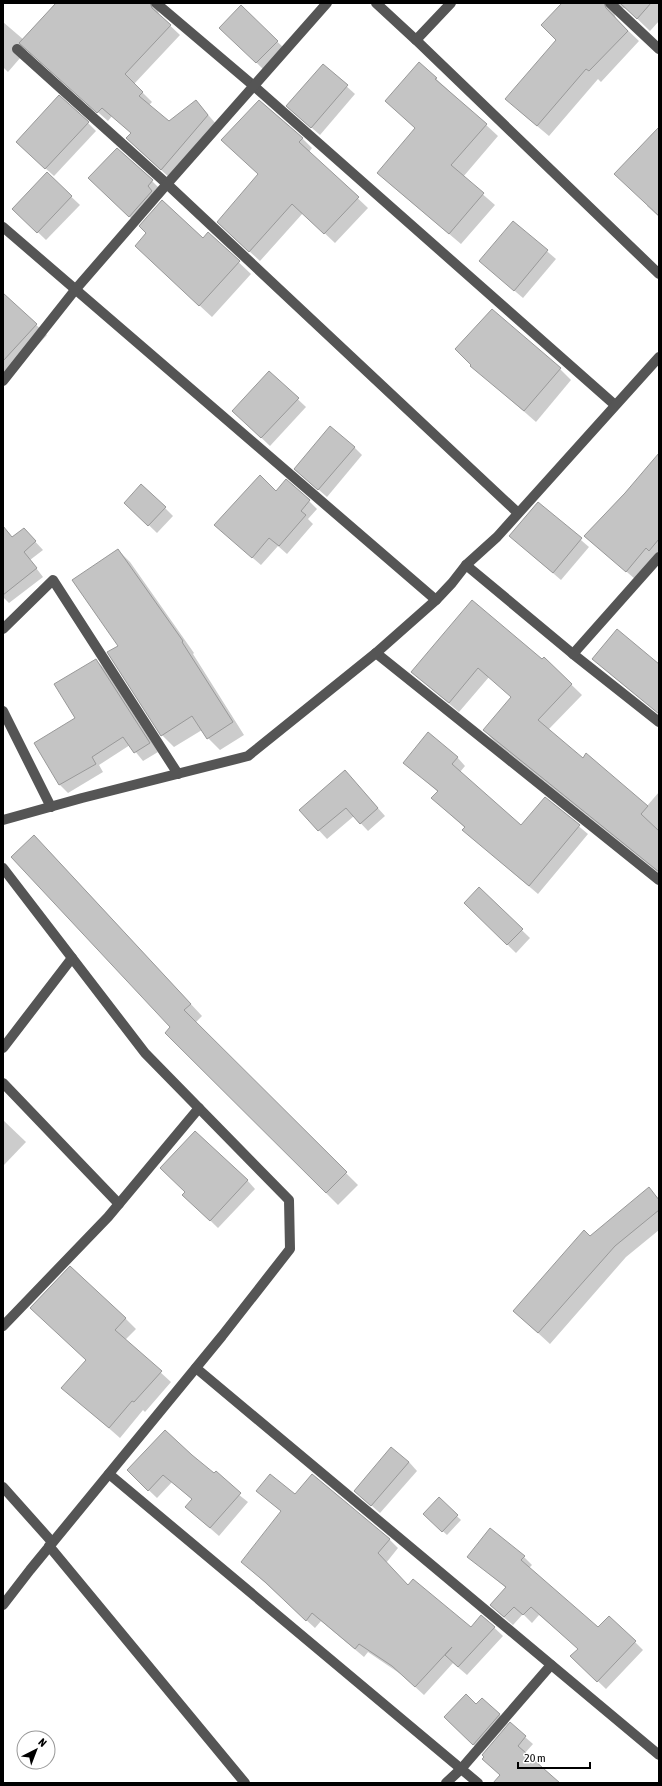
<svg xmlns="http://www.w3.org/2000/svg" width="662" height="1786" viewBox="0 0 662 1786" font-family="'Asap Condensed',sans-serif">
  <style>
    .shadow { fill: #0003 }
    .building { fill: #c4c4c4; stroke: #999 }
    .lines { fill: none; stroke-linecap: round; stroke-linejoin: round }
    .minor { stroke: #555; stroke-width: 10 }
  </style>
  <rect width="100%" height="100%" fill="#fff"/>
  <g class="shadow">
    <path d="M 57,3 L 162,3 L 157,9 L 160,16 L 180,35 L 134,84 L 152,102 L 149,105 L 169,123 L 196,101 L 217,125 L 171,179 L 137,148 L 132,133 L 112,116 L 108,121 L 27,50 L 8,72 L 3,67 L 3,22 L 24,40 Z"/>
    <path d="M 564,3 L 659,3 L 659,21 L 650,31 L 627,9 L 620,7 L 614,12 L 616,19 L 639,41 L 601,82 L 598,79 L 549,136 L 518,110 L 557,40 Z"/>
    <path d="M 241,7 L 285,49 L 265,71 L 221,28 Z"/>
    <path d="M 419,63 L 498,136 L 463,177 L 495,205 L 461,244 L 390,184 L 416,129 L 386,101 Z"/>
    <path d="M 323,65 L 355,94 L 320,135 L 296,114 Z"/>
    <path d="M 88,123 L 96,131 L 54,176 L 25,150 Z"/>
    <path d="M 302,138 L 312,148 L 309,152 L 368,208 L 335,243 L 303,213 L 260,261 L 228,232 L 259,175 Z"/>
    <path d="M 659,140 L 659,217 L 647,206 Z"/>
    <path d="M 47,174 L 80,205 L 46,240 L 22,217 Z"/>
    <path d="M 152,181 L 160,189 L 138,225 L 98,186 Z"/>
    <path d="M 513,222 L 556,259 L 523,298 L 489,269 Z"/>
    <path d="M 208,233 L 251,274 L 212,317 L 148,258 L 203,240 Z"/>
    <path d="M 3,294 L 47,335 L 3,383 Z"/>
    <path d="M 472,366 L 560,369 L 571,380 L 536,422 Z"/>
    <path d="M 269,372 L 306,407 L 270,446 L 233,411 Z"/>
    <path d="M 354,447 L 362,455 L 327,497 L 304,477 Z"/>
    <path d="M 659,456 L 659,557 L 635,579 L 585,536 Z"/>
    <path d="M 276,492 L 309,501 L 317,509 L 308,519 L 313,524 L 287,554 L 278,546 L 261,565 L 215,525 Z"/>
    <path d="M 538,503 L 589,547 L 561,580 L 519,544 Z"/>
    <path d="M 165,508 L 173,516 L 157,533 L 134,511 Z"/>
    <path d="M 31,537 L 43,550 L 30,560 L 43,577 L 9,603 L 3,597 L 3,545 Z"/>
    <path d="M 118,550 L 130,562 L 194,653 L 193,654 L 244,735 L 220,750 L 208,738 L 202,730 L 174,747 L 162,735 L 109,652 L 119,646 Z"/>
    <path d="M 544,658 L 582,695 L 548,730 L 583,759 L 647,806 L 659,792 L 659,873 L 494,741 L 484,730 L 512,697 L 489,677 L 459,712 L 412,672 L 542,660 Z"/>
    <path d="M 96,660 L 104,668 L 158,752 L 143,761 L 130,745 L 99,765 L 103,772 L 68,793 L 60,785 L 35,743 L 76,719 Z"/>
    <path d="M 457,757 L 465,766 L 460,772 L 521,827 L 545,798 L 588,834 L 538,894 L 472,838 L 464,830 L 465,828 L 441,806 L 438,792 L 405,763 Z"/>
    <path d="M 345,771 L 385,816 L 368,831 L 354,816 L 327,839 L 300,810 Z"/>
    <path d="M 46,848 L 202,1016 L 195,1023 L 358,1185 L 338,1205 L 166,1033 L 171,1027 Z"/>
    <path d="M 479,889 L 530,938 L 516,953 L 465,903 Z"/>
    <path d="M 3,1120 L 26,1142 L 3,1166 Z"/>
    <path d="M 247,1180 L 255,1189 L 218,1228 L 192,1203 Z"/>
    <path d="M 649,1189 L 659,1199 L 659,1230 L 626,1257 L 550,1344 L 514,1311 L 590,1237 Z"/>
    <path d="M 125,1318 L 136,1329 L 125,1340 L 171,1382 L 145,1412 L 143,1410 L 120,1438 L 63,1388 Z"/>
    <path d="M 165,1431 L 214,1475 L 248,1502 L 219,1536 L 195,1515 L 193,1500 L 172,1482 L 157,1498 L 136,1478 Z"/>
    <path d="M 409,1462 L 417,1471 L 380,1513 L 355,1491 Z"/>
    <path d="M 258,1491 L 295,1495 L 389,1539 L 398,1548 L 386,1563 L 408,1586 L 471,1628 L 482,1616 L 503,1636 L 467,1675 L 453,1663 L 424,1695 L 402,1675 L 368,1652 L 364,1657 L 321,1621 L 315,1628 L 242,1562 L 282,1512 Z"/>
    <path d="M 439,1499 L 461,1520 L 447,1535 L 424,1514 Z"/>
    <path d="M 469,1557 L 524,1557 L 532,1565 L 529,1568 L 598,1628 L 635,1642 L 643,1650 L 606,1689 L 580,1664 L 579,1649 L 539,1615 L 532,1623 L 523,1614 L 513,1625 L 500,1614 L 492,1605 L 506,1588 Z"/>
    <path d="M 476,1706 L 500,1715 L 508,1723 L 482,1753 L 445,1717 Z"/>
    <path d="M 510,1724 L 533,1744 L 525,1753 L 559,1783 L 501,1783 Z"/>
  </g>
  <g class="building">
    <path d="M 56,3 L 150,3 L 152,8 L 171,25 L 125,74 L 143,92 L 139,96 L 169,121 L 196,100 L 208,115 L 161,170 L 126,138 L 131,133 L 102,108 L 97,113 L 19,43 Z"/>
    <path d="M 562,3 L 604,3 L 606,8 L 628,31 L 589,71 L 586,69 L 537,126 L 505,99 L 556,40 L 541,25 Z"/>
    <path d="M 620,3 L 651,3 L 637,19 Z"/>
    <path d="M 241,5 L 278,41 L 256,63 L 219,28 Z"/>
    <path d="M 419,62 L 437,78 L 435,79 L 487,124 L 451,165 L 484,193 L 449,234 L 377,173 L 415,128 L 385,101 Z"/>
    <path d="M 323,64 L 348,85 L 311,128 L 286,106 Z"/>
    <path d="M 59,95 L 89,122 L 45,169 L 16,142 Z"/>
    <path d="M 259,100 L 303,138 L 299,142 L 359,197 L 324,234 L 292,204 L 249,252 L 217,222 L 258,174 L 221,140 Z"/>
    <path d="M 659,127 L 659,216 L 614,174 Z"/>
    <path d="M 117,148 L 153,180 L 148,186 L 152,191 L 129,217 L 88,178 Z"/>
    <path d="M 47,172 L 72,196 L 37,233 L 12,209 Z"/>
    <path d="M 162,200 L 203,238 L 208,232 L 240,261 L 199,306 L 135,246 L 146,233 L 139,226 Z"/>
    <path d="M 513,221 L 548,250 L 514,291 L 479,261 Z"/>
    <path d="M 3,293 L 37,324 L 3,361 Z"/>
    <path d="M 492,309 L 561,368 L 524,411 L 470,366 L 471,365 L 455,349 Z"/>
    <path d="M 269,371 L 299,398 L 261,438 L 232,411 Z"/>
    <path d="M 330,426 L 355,447 L 318,490 L 294,469 Z"/>
    <path d="M 659,453 L 659,539 L 649,551 L 646,548 L 626,572 L 584,536 L 625,493 Z"/>
    <path d="M 260,475 L 276,491 L 286,479 L 310,500 L 301,511 L 306,515 L 279,546 L 269,538 L 252,558 L 214,525 Z"/>
    <path d="M 141,484 L 166,507 L 148,526 L 124,503 Z"/>
    <path d="M 538,502 L 582,538 L 553,573 L 509,536 Z"/>
    <path d="M 3,526 L 12,537 L 24,528 L 36,541 L 24,552 L 37,568 L 3,595 Z"/>
    <path d="M 118,549 L 183,641 L 182,642 L 233,722 L 207,739 L 192,716 L 161,736 L 107,652 L 118,646 L 72,580 Z"/>
    <path d="M 472,600 L 542,659 L 544,657 L 572,684 L 538,720 L 583,758 L 586,753 L 648,806 L 641,814 L 659,831 L 659,872 L 483,730 L 511,697 L 478,668 L 449,703 L 411,672 Z"/>
    <path d="M 617,629 L 659,664 L 659,714 L 592,659 Z"/>
    <path d="M 96,659 L 150,743 L 134,753 L 123,737 L 92,757 L 96,764 L 59,785 L 34,743 L 75,718 L 54,684 Z"/>
    <path d="M 428,732 L 458,757 L 452,764 L 521,825 L 545,797 L 580,825 L 529,886 L 462,830 L 465,827 L 431,798 L 438,791 L 403,763 Z"/>
    <path d="M 345,770 L 378,808 L 360,824 L 346,808 L 318,831 L 299,810 Z"/>
    <path d="M 34,835 L 191,1004 L 184,1010 L 347,1172 L 326,1193 L 165,1033 L 170,1027 L 11,857 Z"/>
    <path d="M 479,887 L 523,929 L 507,945 L 464,903 Z"/>
    <path d="M 195,1131 L 248,1180 L 210,1221 L 182,1195 L 185,1192 L 160,1168 Z"/>
    <path d="M 649,1187 L 659,1200 L 659,1210 L 615,1246 L 538,1333 L 513,1311 L 584,1230 L 590,1236 Z"/>
    <path d="M 70,1266 L 126,1318 L 115,1330 L 162,1371 L 134,1402 L 132,1401 L 109,1428 L 61,1388 L 86,1360 L 30,1308 Z"/>
    <path d="M 165,1430 L 192,1455 L 214,1473 L 216,1471 L 241,1493 L 210,1528 L 185,1507 L 192,1499 L 163,1475 L 148,1491 L 127,1470 Z"/>
    <path d="M 391,1447 L 409,1462 L 371,1506 L 354,1491 Z"/>
    <path d="M 270,1474 L 295,1494 L 312,1474 L 390,1539 L 378,1553 L 408,1585 L 413,1579 L 471,1627 L 481,1615 L 495,1627 L 458,1667 L 445,1655 L 452,1647 L 415,1687 L 392,1666 L 359,1644 L 355,1649 L 312,1613 L 306,1621 L 265,1582 L 241,1562 L 281,1511 L 256,1491 Z"/>
    <path d="M 439,1497 L 458,1515 L 442,1532 L 423,1514 Z"/>
    <path d="M 490,1528 L 525,1556 L 521,1560 L 598,1627 L 609,1616 L 636,1641 L 597,1682 L 570,1656 L 578,1649 L 531,1607 L 523,1615 L 514,1607 L 504,1617 L 490,1605 L 506,1587 L 467,1557 Z"/>
    <path d="M 466,1694 L 476,1704 L 482,1698 L 500,1714 L 473,1745 L 444,1717 Z"/>
    <path d="M 510,1722 L 526,1736 L 518,1746 L 560,1783 L 493,1783 L 500,1775 L 482,1759 L 484,1757 L 482,1755 Z"/>
  </g>
  <g class="lines">
    <g class="minor">
      <path d="M 156,3 L 255,87 L 615,405"/>
      <path d="M 376,3 L 416,40"/>
      <path d="M 451,3 L 416,40 L 659,274"/>
      <path d="M 610,3 L 659,49"/>
      <path d="M 17,49 L 167,184 L 327,3"/>
      <path d="M 3,227 L 436,600"/>
      <path d="M 3,381 L 75,290 L 167,184 L 518,513"/>
      <path d="M 466,565 L 573,654 L 659,722"/>
      <path d="M 3,629 L 53,580 L 178,774"/>
      <path d="M 376,653 L 659,880"/>
      <path d="M 573,654 L 659,557"/>
      <path d="M 3,711 L 51,807"/>
      <path d="M 3,820 L 82,798 L 248,756 L 376,653 L 436,600 L 452,583 L 466,565 L 497,537 L 659,357"/>
      <path d="M 3,868 L 145,1053 L 289,1200 L 290,1249 L 222,1336 L 30,1570 L 3,1605"/>
      <path d="M 3,1048 L 72,958"/>
      <path d="M 3,1083 L 119,1204"/>
      <path d="M 3,1326 L 108,1217 L 199,1108"/>
      <path d="M 196,1368 L 659,1755"/>
      <path d="M 109,1474 L 478,1783"/>
      <path d="M 3,1487 L 52,1542"/>
      <path d="M 49,1546 L 245,1783"/>
      <path d="M 446,1783 L 461,1769 L 551,1665"/>
    </g>
  </g>
  <rect width="662" height="1786" fill="none" stroke="#000000" stroke-width="8"/>
  <g transform="translate(36 1750) rotate(42)"><circle r="19" fill="#ffffff" stroke="#999999"/>
  <path d="M0-3L7 15L0 10L-7 15Z" fill="#000000"/>
  <text y="-6" font-size="11" font-weight="bold" text-anchor="middle" fill="#000000">N</text>
  </g>
  <path d="M518 1762v6h72v-6" fill="none" stroke="#000000" stroke-width="2"/>
  <text x="524" y="1762" font-size="12" fill="#000000" stroke="#ffffff" stroke-width="3" paint-order="stroke">20 m</text>
</svg>
